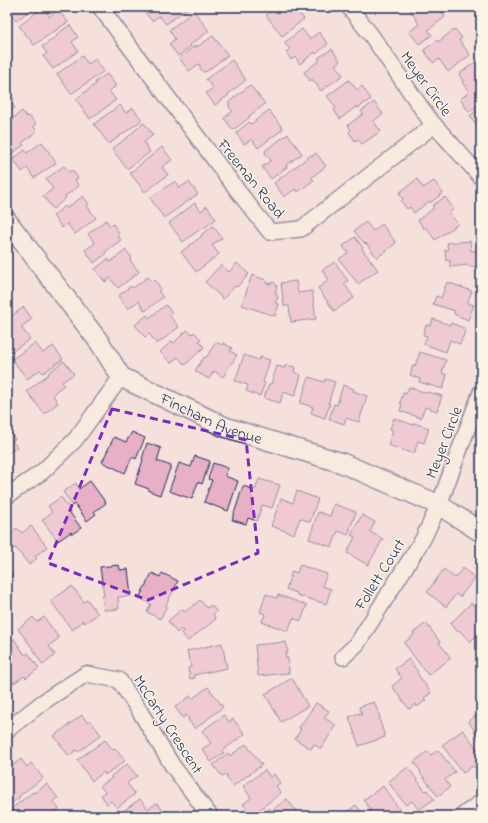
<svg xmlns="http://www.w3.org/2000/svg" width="488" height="823" viewBox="0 0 488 823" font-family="'Indie Flower',sans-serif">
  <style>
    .building { fill: #e8b0c6; stroke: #1b2f5e }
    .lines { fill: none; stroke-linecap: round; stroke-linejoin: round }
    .minor-casing { stroke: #1b2f5e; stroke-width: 18 }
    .tertiary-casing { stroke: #1b2f5e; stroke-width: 22 }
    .minor { stroke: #fcf5e5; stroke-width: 15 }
    .tertiary { stroke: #fcf5e5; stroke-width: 19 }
    .marked { fill: none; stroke: #7b2cbf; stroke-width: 3; stroke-dasharray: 8 5; stroke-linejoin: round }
    .labels { text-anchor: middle; stroke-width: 3; stroke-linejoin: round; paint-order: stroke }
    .street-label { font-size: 16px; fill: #1b2f5e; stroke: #fcf5e5 }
  </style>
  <rect width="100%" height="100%" fill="#f6e0dc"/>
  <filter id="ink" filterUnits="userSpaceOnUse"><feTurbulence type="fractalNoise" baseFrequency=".025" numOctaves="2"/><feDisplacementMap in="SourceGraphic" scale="8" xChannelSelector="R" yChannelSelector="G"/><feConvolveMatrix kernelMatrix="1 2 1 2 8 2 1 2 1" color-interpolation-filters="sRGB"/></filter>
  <g filter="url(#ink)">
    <g class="building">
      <path d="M 7,7 L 34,7 L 16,21 L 7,9 Z"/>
      <path d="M 146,7 L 189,7 L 166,24 L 159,16 L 152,21 L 143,10 Z"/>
      <path d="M 277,7 L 298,7 L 296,9 L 304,19 L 282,36 L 266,15 Z"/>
      <path d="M 415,7 L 439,7 L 445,17 L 428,30 L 432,35 L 419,44 L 409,32 L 419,24 L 410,10 Z"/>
      <path d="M 41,9 L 46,10 L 49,17 L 58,10 L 68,22 L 34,45 L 19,26 Z"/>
      <path d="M 194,11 L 209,31 L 190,45 L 191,46 L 178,56 L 169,44 L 175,39 L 169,30 Z"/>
      <path d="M 70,25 L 78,37 L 72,42 L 78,51 L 53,69 L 43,56 L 47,53 L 42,47 L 57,36 L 56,35 Z"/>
      <path d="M 302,29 L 310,39 L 319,32 L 328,44 L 316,54 L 315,52 L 300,64 L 295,57 L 291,60 L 286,52 L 290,49 L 284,43 Z"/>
      <path d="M 455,29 L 462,38 L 459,40 L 470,55 L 448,72 L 439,59 L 433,63 L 424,50 L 437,40 L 438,42 Z"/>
      <path d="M 213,36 L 228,55 L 207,71 L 203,72 L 200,68 L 200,65 L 199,64 L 189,71 L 179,58 L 196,45 L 197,47 Z"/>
      <path d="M 332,49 L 340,61 L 335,65 L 343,75 L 321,91 L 312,79 L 310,81 L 304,72 L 320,60 L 318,58 Z"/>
      <path d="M 82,56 L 88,64 L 95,59 L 104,71 L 71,94 L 57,74 Z"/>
      <path d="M 232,60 L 246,80 L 228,94 L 229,95 L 215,105 L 206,93 L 213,88 L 206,79 Z"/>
      <path d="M 478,60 L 481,65 L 481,92 L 478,95 L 481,99 L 481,103 L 469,112 L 460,99 L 469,92 L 462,82 L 463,81 L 459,74 Z"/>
      <path d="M 107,74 L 116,86 L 109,91 L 116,100 L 90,119 L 76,99 L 96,84 L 95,82 Z"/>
      <path d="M 349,80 L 357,90 L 362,86 L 371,99 L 358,108 L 357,106 L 340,119 L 334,110 L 336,108 L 327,96 Z"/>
      <path d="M 250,85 L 265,104 L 249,116 L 250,117 L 233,130 L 224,118 L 233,111 L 229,107 L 229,102 Z"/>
      <path d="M 7,91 L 8,91 L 14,99 L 10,102 L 15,108 L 7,114 Z"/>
      <path d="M 374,102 L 383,114 L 373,121 L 381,131 L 362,144 L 358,139 L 355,141 L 349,132 L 351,130 L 348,125 L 363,114 L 361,111 Z"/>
      <path d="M 120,105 L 126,113 L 133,108 L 142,120 L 109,144 L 94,124 Z"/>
      <path d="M 481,107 L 481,127 L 479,128 L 470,116 Z"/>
      <path d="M 269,110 L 283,129 L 258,148 L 252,139 L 244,144 L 236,133 L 249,122 L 251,124 Z"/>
      <path d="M 22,111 L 27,117 L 29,116 L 36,124 L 33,126 L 37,131 L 22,143 L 24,145 L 11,154 L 7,149 L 7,138 L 11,134 L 7,128 L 7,123 Z"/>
      <path d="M 144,123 L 153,135 L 144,142 L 150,152 L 127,169 L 112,149 L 133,133 L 133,132 Z"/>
      <path d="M 288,134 L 302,154 L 286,165 L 287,167 L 271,179 L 262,167 L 271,160 L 266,155 L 265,152 L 267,149 Z"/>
      <path d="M 42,142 L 56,163 L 34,178 L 27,168 L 22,172 L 13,159 L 25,150 L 27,153 Z"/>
      <path d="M 162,147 L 172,160 L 162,167 L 168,175 L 145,192 L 130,173 Z"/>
      <path d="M 316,153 L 326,166 L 311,178 L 314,180 L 298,192 L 295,189 L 284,197 L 274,183 L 311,155 L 312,156 Z"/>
      <path d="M 64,166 L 69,172 L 72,170 L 78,178 L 75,180 L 79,186 L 65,196 L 66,198 L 53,209 L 43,196 L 53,189 L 46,179 Z"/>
      <path d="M 417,179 L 423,188 L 434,181 L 443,193 L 430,203 L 429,201 L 414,213 L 410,207 L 407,209 L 401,201 L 403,199 L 399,193 Z"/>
      <path d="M 174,182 L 176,182 L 178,184 L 178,188 L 179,188 L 189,182 L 198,194 L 164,218 L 150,198 Z"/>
      <path d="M 83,196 L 89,204 L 87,206 L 96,218 L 75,234 L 67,224 L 62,228 L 53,216 L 65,206 L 67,208 Z"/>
      <path d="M 445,197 L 454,209 L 449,213 L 458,224 L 435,240 L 426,227 L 424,229 L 418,220 L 434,208 L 432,206 Z"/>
      <path d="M 195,203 L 201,211 L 207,206 L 216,219 L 203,229 L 202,228 L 183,242 L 169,223 Z"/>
      <path d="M 106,220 L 110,226 L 113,224 L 119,233 L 117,235 L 121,240 L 105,252 L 106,254 L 94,263 L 85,250 L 95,243 L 88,234 Z"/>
      <path d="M 366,222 L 373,231 L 382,224 L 396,243 L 377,258 L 366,243 L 365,244 L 354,231 Z"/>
      <path d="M 213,226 L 222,238 L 212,245 L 219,254 L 196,272 L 181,252 L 202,236 L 201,235 Z"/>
      <path d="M 355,237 L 363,248 L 362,249 L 378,270 L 358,284 L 339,259 L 348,253 L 343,246 Z"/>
      <path d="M 470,241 L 471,251 L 481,250 L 481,266 L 470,267 L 469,265 L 450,267 L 450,260 L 446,261 L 445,250 L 448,250 L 447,243 Z"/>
      <path d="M 126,250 L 132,258 L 130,260 L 139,272 L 118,288 L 110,278 L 105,282 L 95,269 L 108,259 L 110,262 Z"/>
      <path d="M 335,262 L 348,281 L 344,283 L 354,298 L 334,311 L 318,288 L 329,280 L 322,270 Z"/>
      <path d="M 237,263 L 249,274 L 237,287 L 235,286 L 223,299 L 205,282 L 221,265 L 229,272 Z"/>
      <path d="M 252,275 L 266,280 L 266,283 L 270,284 L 273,282 L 275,283 L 277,287 L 275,292 L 278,297 L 275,303 L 279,304 L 275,316 L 242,305 Z"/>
      <path d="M 148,277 L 152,282 L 155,280 L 161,289 L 158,291 L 163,297 L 145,311 L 138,301 L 128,309 L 118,296 L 131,286 L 133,288 Z"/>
      <path d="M 296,281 L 298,293 L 312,291 L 316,319 L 291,322 L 289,306 L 284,306 L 281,283 Z"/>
      <path d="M 447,282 L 472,291 L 467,303 L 474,305 L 468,320 L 454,314 L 455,311 L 433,304 L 436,296 L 441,298 Z"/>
      <path d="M 166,305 L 172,313 L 169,315 L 179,327 L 157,344 L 149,334 L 145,337 L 135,325 L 147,315 L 149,318 Z"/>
      <path d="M 24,307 L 32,319 L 21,327 L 30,339 L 7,355 L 7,322 L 11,319 L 10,317 Z"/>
      <path d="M 433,319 L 450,325 L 451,323 L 466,329 L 460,344 L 450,340 L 446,352 L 424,344 L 427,336 L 423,335 L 426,325 L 430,326 Z"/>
      <path d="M 187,330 L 192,334 L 194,332 L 201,339 L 199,341 L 204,347 L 185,365 L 178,357 L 171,363 L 160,352 L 172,341 L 174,343 Z"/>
      <path d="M 216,342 L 222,345 L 223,343 L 232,348 L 230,351 L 237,355 L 223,377 L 214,371 L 209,379 L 195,371 L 204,357 L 206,358 Z"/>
      <path d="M 35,343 L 43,353 L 53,346 L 63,359 L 43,373 L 40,370 L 27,379 L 12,359 Z"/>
      <path d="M 420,352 L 446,360 L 442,373 L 447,375 L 443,389 L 419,382 L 420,379 L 410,375 L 413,365 L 415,366 Z"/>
      <path d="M 244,355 L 259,360 L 260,357 L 270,360 L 263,382 L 265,383 L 260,396 L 246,391 L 248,385 L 235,381 Z"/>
      <path d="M 64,361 L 74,374 L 62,382 L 64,385 L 55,392 L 53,395 L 58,403 L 44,414 L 27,391 L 49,374 L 48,373 Z"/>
      <path d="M 286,365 L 295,367 L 294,372 L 301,375 L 295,396 L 283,392 L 280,403 L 264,398 L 269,384 L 271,384 L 277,366 L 285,368 Z"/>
      <path d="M 309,377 L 324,382 L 325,379 L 335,382 L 328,404 L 330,404 L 325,418 L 311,413 L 313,407 L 300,403 Z"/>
      <path d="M 343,385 L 354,389 L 353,391 L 367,396 L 359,422 L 346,418 L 344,424 L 329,419 L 334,404 L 337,405 Z"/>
      <path d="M 409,387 L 427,393 L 428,392 L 442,396 L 437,411 L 425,407 L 421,418 L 400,411 L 402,404 L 400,403 L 403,393 L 406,394 Z"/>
      <path d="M 394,418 L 413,425 L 414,423 L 429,428 L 424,443 L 418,441 L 414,454 L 388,445 L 393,430 L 390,429 Z"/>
      <path d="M 9,431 L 15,439 L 12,441 L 17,447 L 7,454 L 7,432 Z"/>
      <path d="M 132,432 L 145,438 L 136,459 L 132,457 L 125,473 L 102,462 L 114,437 L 126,442 Z"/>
      <path d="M 147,443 L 161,448 L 157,461 L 171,466 L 160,495 L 149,491 L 149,489 L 135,484 L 143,460 L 142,459 Z"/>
      <path d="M 195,456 L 210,461 L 202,484 L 198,482 L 192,499 L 169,491 L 179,463 L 191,467 Z"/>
      <path d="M 213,463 L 228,468 L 225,476 L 238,481 L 228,511 L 204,502 L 212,480 L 208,479 Z"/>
      <path d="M 259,479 L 280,485 L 272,508 L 262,505 L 257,521 L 248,518 L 246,524 L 232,520 L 243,486 L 255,490 Z"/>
      <path d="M 90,481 L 106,503 L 94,512 L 96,514 L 87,521 L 75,504 L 73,506 L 63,492 L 76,483 L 79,489 Z"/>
      <path d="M 297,491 L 318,499 L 310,522 L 300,518 L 294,534 L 271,526 L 281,498 L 293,503 Z"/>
      <path d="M 61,497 L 69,508 L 68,510 L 81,528 L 72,534 L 71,532 L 58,541 L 42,520 L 52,512 L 48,506 Z"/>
      <path d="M 334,504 L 356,512 L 348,535 L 338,531 L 332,547 L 309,539 L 318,512 L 330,516 Z"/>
      <path d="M 362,515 L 375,522 L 370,532 L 383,539 L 368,565 L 347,553 L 355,537 L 351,535 Z"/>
      <path d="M 31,526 L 47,547 L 35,556 L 37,558 L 29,565 L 16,548 L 14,549 L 7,540 L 7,535 L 17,528 L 22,533 Z"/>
      <path d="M 119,565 L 120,570 L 128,569 L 131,596 L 118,597 L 119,609 L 104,610 L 102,596 L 104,596 L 100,567 Z"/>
      <path d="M 300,565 L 327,574 L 322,586 L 331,589 L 326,604 L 297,595 L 297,593 L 286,589 L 292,571 L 297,573 Z"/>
      <path d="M 7,568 L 13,576 L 7,581 L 10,583 L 7,585 Z"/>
      <path d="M 463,568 L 475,578 L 460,597 L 456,594 L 446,607 L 427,592 L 444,569 L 455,578 Z"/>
      <path d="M 152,573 L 160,577 L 162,573 L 178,581 L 166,605 L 167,606 L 160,619 L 147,612 L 151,604 L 139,598 Z"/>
      <path d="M 72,586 L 84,602 L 87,599 L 98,614 L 85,623 L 82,620 L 81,621 L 82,622 L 72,630 L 51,601 Z"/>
      <path d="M 266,594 L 277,598 L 278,595 L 307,605 L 301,621 L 293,618 L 288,631 L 262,622 L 265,614 L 260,612 Z"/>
      <path d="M 200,600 L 207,608 L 211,605 L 217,612 L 213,615 L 216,619 L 188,641 L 181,633 L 183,631 L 181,629 L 177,633 L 168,621 L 182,609 L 185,612 Z"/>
      <path d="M 471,603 L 481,612 L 481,631 L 470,642 L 459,630 L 458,632 L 450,624 Z"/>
      <path d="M 33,617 L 37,622 L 44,617 L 59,638 L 49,646 L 55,655 L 43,665 L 35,653 L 36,653 L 18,629 Z"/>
      <path d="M 426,623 L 440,642 L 439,643 L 451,658 L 428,675 L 404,643 L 414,635 L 413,633 Z"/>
      <path d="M 14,639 L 25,655 L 28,653 L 39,668 L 26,678 L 24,676 L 14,683 L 7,674 L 7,644 Z"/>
      <path d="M 286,642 L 288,653 L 285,653 L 286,658 L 288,658 L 289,673 L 258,676 L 255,645 Z"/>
      <path d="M 222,643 L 227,668 L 194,675 L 195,678 L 190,679 L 188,668 L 191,667 L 187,651 Z"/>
      <path d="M 409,659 L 418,672 L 417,673 L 431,693 L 424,698 L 426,700 L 417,707 L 416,704 L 409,709 L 392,686 L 402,678 L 395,669 Z"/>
      <path d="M 292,678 L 308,706 L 281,722 L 265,694 Z"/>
      <path d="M 208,687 L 223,707 L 195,729 L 188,720 L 189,719 L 186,715 L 183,718 L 175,707 L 190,696 L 192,699 Z"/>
      <path d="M 374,702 L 380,717 L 379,718 L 385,737 L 359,746 L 349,717 L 359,713 L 360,715 L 362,714 L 359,707 Z"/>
      <path d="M 316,703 L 329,711 L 324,718 L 336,725 L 321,749 L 314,744 L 311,749 L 295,739 L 301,729 L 299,728 Z"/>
      <path d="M 481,712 L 481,742 L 474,732 L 475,731 L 468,721 Z"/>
      <path d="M 82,715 L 87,722 L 90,720 L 101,735 L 78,752 L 76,750 L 69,756 L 54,736 Z"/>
      <path d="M 224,715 L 229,722 L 233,719 L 245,734 L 222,751 L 224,753 L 211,762 L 202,749 L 211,743 L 202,731 Z"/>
      <path d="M 463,730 L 481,754 L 481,764 L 475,768 L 473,766 L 463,773 L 442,745 Z"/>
      <path d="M 105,740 L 113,750 L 115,748 L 125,761 L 105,775 L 104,772 L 92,781 L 77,760 Z"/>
      <path d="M 246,744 L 262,765 L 233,786 L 226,777 L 228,776 L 226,774 L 222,776 L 213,765 L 228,753 L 230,756 Z"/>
      <path d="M 438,750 L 455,772 L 445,780 L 450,787 L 438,796 L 420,773 L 421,772 L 414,762 L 428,751 L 431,755 Z"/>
      <path d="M 21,759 L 27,767 L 31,763 L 43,778 L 19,796 L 20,797 L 9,805 L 7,803 L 7,788 L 9,786 L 7,783 L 7,770 Z"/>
      <path d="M 127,764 L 137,776 L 127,783 L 135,794 L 117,808 L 111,801 L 107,804 L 101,795 L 105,792 L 100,786 L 112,778 L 111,776 Z"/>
      <path d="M 408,767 L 425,791 L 427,790 L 434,799 L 419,810 L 412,801 L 406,805 L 388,782 Z"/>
      <path d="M 265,770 L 270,777 L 274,774 L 280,783 L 276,786 L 281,793 L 251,816 L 243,804 L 251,798 L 243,786 Z"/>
      <path d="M 47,784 L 58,798 L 53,801 L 59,809 L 49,816 L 32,816 L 31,815 L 33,814 L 31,812 L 27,816 L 17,816 L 11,809 L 33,792 L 34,793 Z"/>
      <path d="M 383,786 L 400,810 L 394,814 L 395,816 L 373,816 L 369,811 L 371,810 L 363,800 Z"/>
      <path d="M 140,799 L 148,809 L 157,803 L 166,815 L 165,816 L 120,816 L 119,814 Z"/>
      <path d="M 287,799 L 300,816 L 259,816 L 269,808 L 271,811 Z"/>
      <path d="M 356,805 L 364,816 L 342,816 Z"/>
    </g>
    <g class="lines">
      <g class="minor-casing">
        <g id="minor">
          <path d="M 100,7 L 244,199 L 270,232 L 301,229 L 434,125"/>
          <path d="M 349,7 L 371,35 L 429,119 L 481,177"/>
          <path d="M 7,496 L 42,472 L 75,440 L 121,377"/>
          <path d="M 343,657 L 357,644 L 423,539 L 439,505 L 481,392"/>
          <path d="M 7,730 L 43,702 L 86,674 L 119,680 L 139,710 L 172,765 L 210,816"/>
          <path d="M 462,816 L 481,802"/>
        </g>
      </g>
      <g class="tertiary-casing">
        <g id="tertiary">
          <path id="s1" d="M 7,221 L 100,343 L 121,377 L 225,427 L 342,463 L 439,505 L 481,532"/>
        </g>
      </g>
      <use href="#minor" class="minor"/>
      <use href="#tertiary" class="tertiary"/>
    </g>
  </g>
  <path d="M0 0H488V823H0ZM 112,409 L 246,440 L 258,553 L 148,600 L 48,563 Z" fill="#f6e0dc" fill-opacity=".55" fill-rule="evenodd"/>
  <path class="marked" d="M 112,409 L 246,440 L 258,553 L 148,600 L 48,563 Z"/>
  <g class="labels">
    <g class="street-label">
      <text transform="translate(427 83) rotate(54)" y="6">Meyer Circle</text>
      <text transform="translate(252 178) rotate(51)" y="6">Freeman Road</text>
      <text dy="6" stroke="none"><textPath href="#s1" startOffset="293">Fincham Avenue</textPath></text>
      <text transform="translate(443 442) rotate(-69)" y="6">Meyer Circle</text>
      <text transform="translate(379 574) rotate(-58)" y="6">Follett Court</text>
      <text transform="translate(169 724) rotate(57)" y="6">McCarty Crescent</text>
    </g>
  </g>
  <rect width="488" height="823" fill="none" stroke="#fcf5e5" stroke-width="24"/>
  <rect x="12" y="12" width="464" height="799" fill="none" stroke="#1b2f5e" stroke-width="1.5" filter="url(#ink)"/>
</svg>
